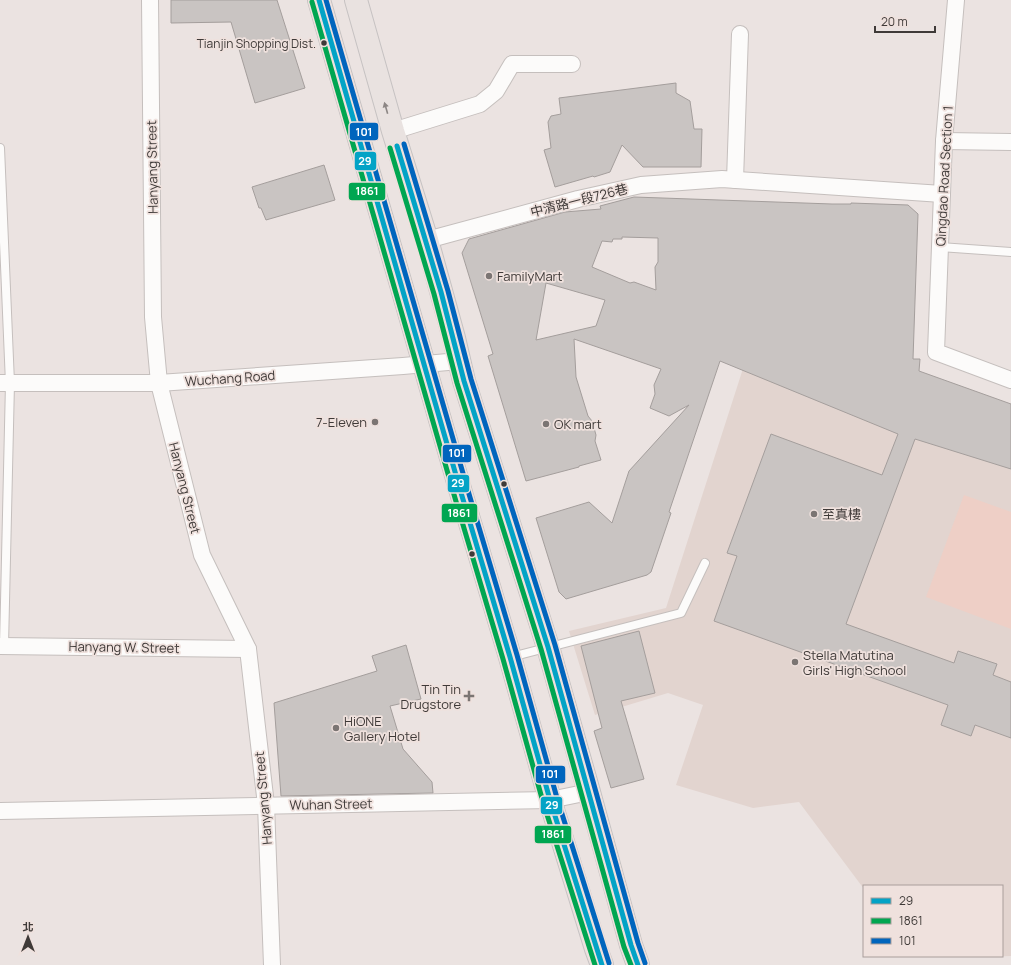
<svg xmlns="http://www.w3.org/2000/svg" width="1011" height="965" viewBox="0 0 1011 965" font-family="Manrope,'Noto Sans TC',sans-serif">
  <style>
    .built { fill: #e2d4cf }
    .green { fill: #eecfc6 }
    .building { fill: #c9c4c2; stroke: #a49e9c; fill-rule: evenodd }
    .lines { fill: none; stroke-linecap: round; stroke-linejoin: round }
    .lane-casing { stroke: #c5bfbd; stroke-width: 10 }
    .street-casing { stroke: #c5bfbd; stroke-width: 18 }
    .primary-casing { stroke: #c6c2c2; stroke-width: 24 }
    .lane { stroke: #fcfbfa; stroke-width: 8 }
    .street { stroke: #fcfbfa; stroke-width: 16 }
    .primary { stroke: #e9e2e0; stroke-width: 22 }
    .bus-1-casing { stroke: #efe1dd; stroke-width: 8 }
    .bus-2-casing { stroke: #efe1dd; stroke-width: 8 }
    .bus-3-casing { stroke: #efe1dd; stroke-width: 8 }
    .bus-1 { stroke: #03a3c6; stroke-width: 5 }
    .bus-2 { stroke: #00a651; stroke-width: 5 }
    .bus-3 { stroke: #0065bd; stroke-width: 5 }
    .oneway { fill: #8c8684 }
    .bus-dot { fill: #3f3a38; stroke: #efe1dd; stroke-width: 1.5 }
    .poi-dot { fill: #7b7573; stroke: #efe1dd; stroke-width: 1.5 }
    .labels { text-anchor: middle; stroke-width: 3.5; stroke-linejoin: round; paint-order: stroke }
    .bus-label { font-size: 12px; fill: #3f3a38; stroke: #efe1dd; text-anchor: end }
    .street-label { font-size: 13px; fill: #3f3a38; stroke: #efe1dd }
    .poi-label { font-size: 13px; fill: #3f3a38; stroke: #efe1dd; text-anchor: start }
    .line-badge { stroke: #efe1dd; stroke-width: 1.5 }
    .badge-label { font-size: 11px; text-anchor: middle; font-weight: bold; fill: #fff }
  </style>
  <rect width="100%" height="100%" fill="#ebe3e1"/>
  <path class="built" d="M 757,325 L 1011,416 L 1011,956 L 982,957 L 1002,956 L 1002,886 L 864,886 L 864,889 L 799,802 L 753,808 L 676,785 L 703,705 L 668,693 L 595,715 L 569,631 L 666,608 Z"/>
  <path class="green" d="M 964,495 L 1011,512 L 1011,629 L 926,597 Z"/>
  <g class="building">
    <path d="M 171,0 L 277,0 L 305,88 L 255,103 L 231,22 L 171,23 Z"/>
    <path d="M 676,83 L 676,93 L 690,101 L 694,129 L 702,129 L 701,167 L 643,167 L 622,145 L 610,172 L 594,177 L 593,176 L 555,187 L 544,150 L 551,148 L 548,122 L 551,116 L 561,114 L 559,98 Z"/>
    <path d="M 324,165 L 335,200 L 266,220 L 261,208 L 259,208 L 252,187 Z"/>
    <path d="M 634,197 L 832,204 L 851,204 L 851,203 L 908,205 L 918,214 L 913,359 L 920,359 L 919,371 L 1011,404 L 1011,469 L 915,439 L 846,624 L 954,663 L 958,651 L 997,664 L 993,675 L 1011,682 L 1011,738 L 975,725 L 971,736 L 941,725 L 948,705 L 714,621 L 737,556 L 727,553 L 771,434 L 882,475 L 898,434 L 720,361 L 669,512 L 671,513 L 651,572 L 647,575 L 566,599 L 559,592 L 536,518 L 589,502 L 612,523 L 629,471 L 689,405 L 669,416 L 650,408 L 655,394 L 654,385 L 661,369 L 574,339 L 576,377 L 588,416 L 592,421 L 596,435 L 595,441 L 601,460 L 579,466 L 579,467 L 526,481 L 488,356 L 493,354 L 462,253 L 469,239 L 565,212 L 601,209 L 600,206 ZM 622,237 L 658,238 L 658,262 L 655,267 L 656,290 L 634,282 L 630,283 L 592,267 L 602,241 L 612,242 L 613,239 L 622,239 ZM 546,283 L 605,300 L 596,326 L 536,340 Z"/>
    <path d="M 639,631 L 655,693 L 621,701 L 644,779 L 611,788 L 594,731 L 602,728 L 581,646 Z"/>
    <path d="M 406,645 L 421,699 L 390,706 L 403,749 L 432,782 L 433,793 L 281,796 L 274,703 L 377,671 L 372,656 Z"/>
  </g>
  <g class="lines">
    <g class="lane-casing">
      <g id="lane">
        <path d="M 0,148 L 10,383 L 4,646"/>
        <path d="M 940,247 L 1011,252"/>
        <path d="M 511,657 L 681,613 L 705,563"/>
      </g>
    </g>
    <g class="street-casing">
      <g id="street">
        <path d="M 150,0 L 153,317 L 159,383 L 202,555 L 248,649 L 266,805 L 272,965"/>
        <path d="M 956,0 L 944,141 L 936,352 L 1011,380"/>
        <path d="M 393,131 L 480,104 L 496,91 L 512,64 L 572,64"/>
        <path d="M 944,141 L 1011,142"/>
        <path d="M 735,180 L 740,34"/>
        <path d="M 427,240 L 578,199 L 641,185 L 722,179 L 942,194"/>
        <path d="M 0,383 L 159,383 L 403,366 L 459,361"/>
        <path d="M 0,646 L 248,649"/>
        <path d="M 0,811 L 550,800 L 589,792"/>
      </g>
    </g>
    <g class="primary-casing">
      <g id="primary">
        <path d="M 319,0 L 462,496 L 510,657 L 550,800 L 596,949 L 602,965"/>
        <path d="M 356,0 L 393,131 L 427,240 L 454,338 L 464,381 L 548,647 L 589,792 L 631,945 L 638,965"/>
      </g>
    </g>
    <use href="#lane" class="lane"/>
    <use href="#street" class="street"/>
    <use href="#primary" class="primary"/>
    <g class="bus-1-casing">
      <g id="bus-1">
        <path d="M 319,0 L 462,496 L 510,657 L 550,800 L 602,965"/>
        <path d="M 397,146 L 441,292 L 464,381 L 548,647 L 631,945 L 638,965"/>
      </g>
    </g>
    <g class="bus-2-casing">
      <g id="bus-2">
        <path d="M 312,2 L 455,498 L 503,659 L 543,802 L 595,965"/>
        <path d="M 390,148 L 434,294 L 457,383 L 541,649 L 624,947 L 631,965"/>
      </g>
    </g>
    <g class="bus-3-casing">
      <g id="bus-3">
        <path d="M 326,0 L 469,494 L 517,655 L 557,798 L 609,963"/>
        <path d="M 404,144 L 448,291 L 471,379 L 555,645 L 638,943 L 645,963"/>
      </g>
    </g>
    <use href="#bus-1" class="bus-1"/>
    <use href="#bus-2" class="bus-2"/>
    <use href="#bus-3" class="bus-3"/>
  </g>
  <defs><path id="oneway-solid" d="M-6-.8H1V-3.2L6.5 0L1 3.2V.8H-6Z"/></defs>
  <use class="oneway" href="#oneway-solid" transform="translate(386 108) rotate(-106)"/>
  <g class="bus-dot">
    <circle cx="324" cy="43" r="3.5"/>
    <circle cx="504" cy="484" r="3.5"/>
    <circle cx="472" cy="554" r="3.5"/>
  </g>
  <g class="poi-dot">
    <circle cx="489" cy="276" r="4"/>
    <circle cx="375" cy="422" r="4"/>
    <circle cx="546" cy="424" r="4"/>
    <circle cx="814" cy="514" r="4"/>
    <circle cx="795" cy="662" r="4"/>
    <path d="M467 690h4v4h4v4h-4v4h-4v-4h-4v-4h4z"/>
    <circle cx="336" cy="728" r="4"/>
  </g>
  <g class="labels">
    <g class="bus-label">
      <text x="316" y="48">Tianjin Shopping Dist.</text>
    </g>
    <g class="street-label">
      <text transform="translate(152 167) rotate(-91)" y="5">Hanyang Street</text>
      <text transform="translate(944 176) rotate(-87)" y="5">Qingdao Road Section 1</text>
      <text transform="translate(579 200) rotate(-14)" y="5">中清路一段726巷</text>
      <text transform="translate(230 378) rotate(-4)" y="5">Wuchang Road</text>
      <text transform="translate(185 488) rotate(76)" y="5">Hanyang Street</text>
      <text transform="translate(124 647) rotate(1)" y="5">Hanyang W. Street</text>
      <text transform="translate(263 798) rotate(-95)" y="5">Hanyang Street</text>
      <text transform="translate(331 804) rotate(-1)" y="5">Wuhan Street</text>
    </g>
    <g class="poi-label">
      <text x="497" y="281">FamilyMart</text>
      <text x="367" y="427" text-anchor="end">7-Eleven</text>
      <text x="554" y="429">OK mart</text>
      <text x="822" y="519">至真樓</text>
      <text x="803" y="660">Stella Matutina<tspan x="803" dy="15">Girls' High School</tspan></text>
      <text x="461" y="694" text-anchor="end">Tin Tin<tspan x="461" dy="15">Drugstore</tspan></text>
      <text x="344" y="726">HiONE<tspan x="344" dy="15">Gallery Hotel</tspan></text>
    </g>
  </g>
  <g class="line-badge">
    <rect x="349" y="122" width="30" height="19" rx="4" fill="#0065bd"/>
    <rect x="354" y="151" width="23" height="20" rx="4" fill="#03a3c6"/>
    <rect x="348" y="182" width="38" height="19" rx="4" fill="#00a651"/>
    <rect x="442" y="444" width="30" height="19" rx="4" fill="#0065bd"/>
    <rect x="447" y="474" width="23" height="19" rx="4" fill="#03a3c6"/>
    <rect x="441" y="503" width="37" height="20" rx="4" fill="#00a651"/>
    <rect x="535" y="765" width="31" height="19" rx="4" fill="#0065bd"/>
    <rect x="540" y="796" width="23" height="19" rx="4" fill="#03a3c6"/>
    <rect x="534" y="825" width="38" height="19" rx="4" fill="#00a651"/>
  </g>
  <g class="badge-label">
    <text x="364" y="136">101</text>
    <text x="365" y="165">29</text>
    <text x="367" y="195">1861</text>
    <text x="457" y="457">101</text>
    <text x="458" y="487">29</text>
    <text x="459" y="517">1861</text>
    <text x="550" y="778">101</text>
    <text x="552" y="809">29</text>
    <text x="553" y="838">1861</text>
  </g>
  <rect x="863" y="885" width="140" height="72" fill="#efe1dd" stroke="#a99e9b"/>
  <rect x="871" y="898" width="20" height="6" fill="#03a3c6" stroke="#a99e9b"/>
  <text x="899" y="905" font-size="12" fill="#3f3a38">29</text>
  <rect x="871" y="918" width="20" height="6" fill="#00a651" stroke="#a99e9b"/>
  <text x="899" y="925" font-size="12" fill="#3f3a38">1861</text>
  <rect x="871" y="938" width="20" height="6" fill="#0065bd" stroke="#a99e9b"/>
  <text x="899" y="945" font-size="12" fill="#3f3a38">101</text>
  <g transform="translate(28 937)" stroke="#efe1dd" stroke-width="3" paint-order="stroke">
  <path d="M0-3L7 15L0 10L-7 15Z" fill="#3f3a38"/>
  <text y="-6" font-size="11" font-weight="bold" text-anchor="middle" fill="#3f3a38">北</text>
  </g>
  <path d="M875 26v6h60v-6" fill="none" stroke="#3f3a38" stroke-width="2"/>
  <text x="881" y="26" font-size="12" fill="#3f3a38" stroke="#efe1dd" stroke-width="3" paint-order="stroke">20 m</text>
</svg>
